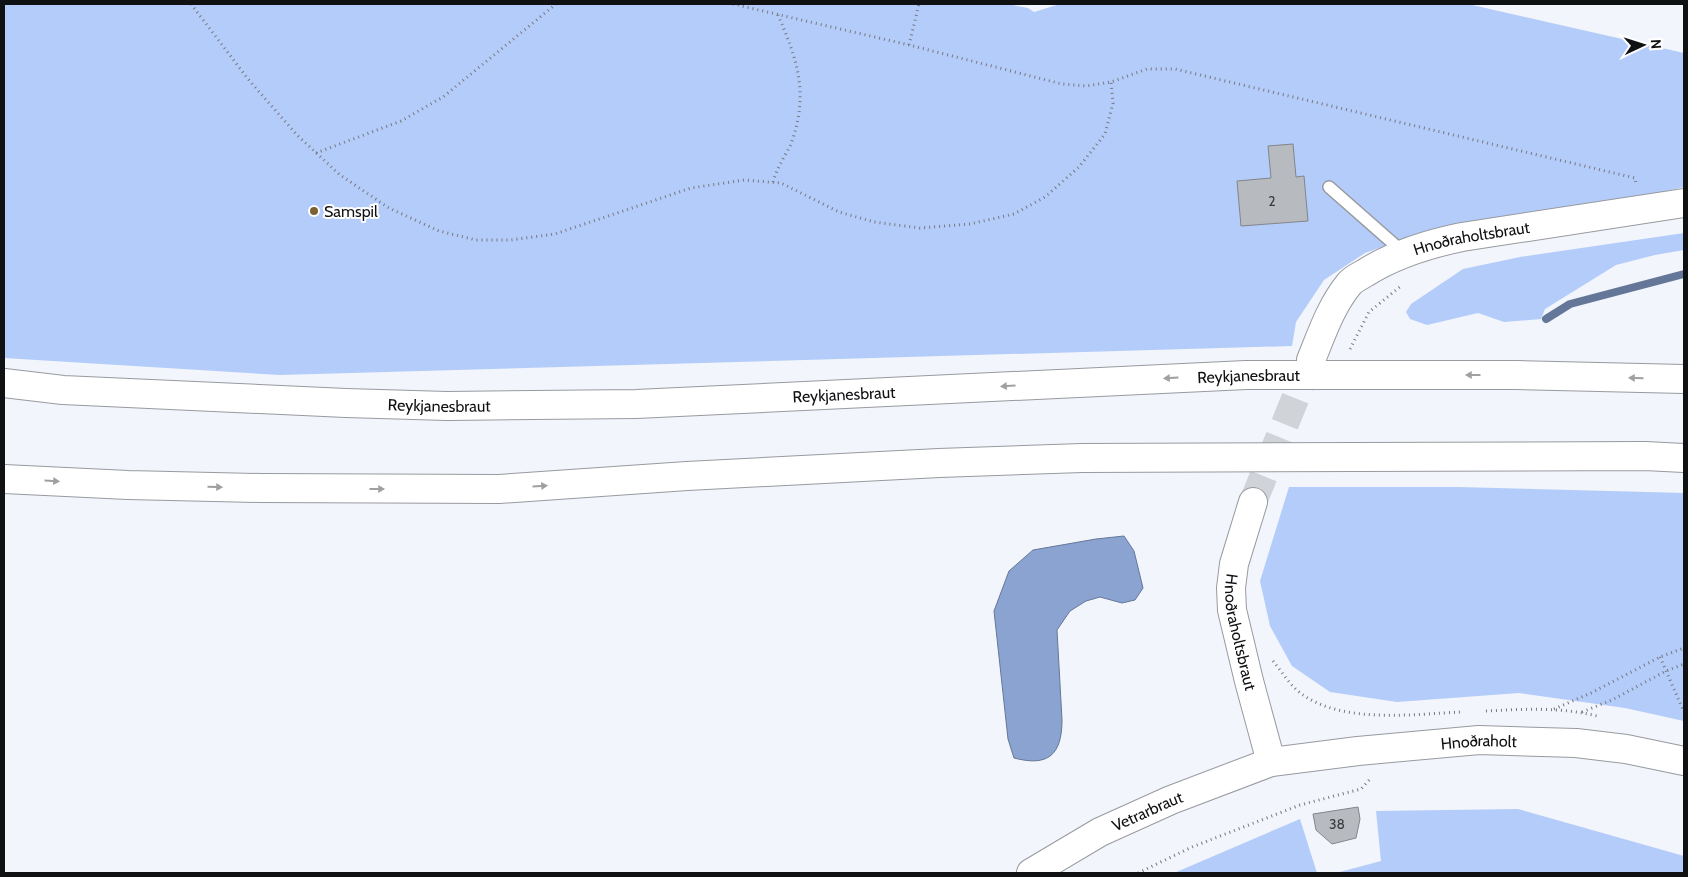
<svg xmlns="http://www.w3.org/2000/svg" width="1688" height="877" viewBox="0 0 1688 877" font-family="Cabin,sans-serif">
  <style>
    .green { fill: #b4ccfa }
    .water { fill: #8aa3d1; stroke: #657798 }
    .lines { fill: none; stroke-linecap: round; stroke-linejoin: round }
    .stream { stroke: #657798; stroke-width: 8 }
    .building { fill: #b7babf; stroke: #82858a }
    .secondary-tunnel { stroke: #d0d3d8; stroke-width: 28; stroke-dasharray: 28 14; stroke-linecap: butt }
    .lane-casing { stroke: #979a9f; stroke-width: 14 }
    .secondary-casing { stroke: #979a9f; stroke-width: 30 }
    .highway-casing { stroke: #979a9f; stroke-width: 30 }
    .path { stroke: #78797d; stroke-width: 3; stroke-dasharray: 1 4; stroke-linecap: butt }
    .lane { stroke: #fff; stroke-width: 11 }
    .secondary { stroke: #fff; stroke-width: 28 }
    .highway { stroke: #fff; stroke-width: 28 }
    .oneway { fill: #9fa0a1 }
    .poi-dot { fill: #7a6132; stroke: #fff; stroke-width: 2 }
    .labels { text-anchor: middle; stroke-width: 4; stroke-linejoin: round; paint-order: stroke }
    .number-label { font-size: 14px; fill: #3a3b3e }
    .poi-label { font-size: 16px; fill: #101113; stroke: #fff; text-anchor: start }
    .street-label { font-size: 16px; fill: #101113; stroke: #fff }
  </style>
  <rect width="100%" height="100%" fill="#f2f5fb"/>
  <g class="green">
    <path d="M 4,4 L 1007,4 L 1028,8 L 1034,12 L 1060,4 L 1468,4 L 1684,53 L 1684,187 L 1633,199 L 1430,230 L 1365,253 L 1324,280 L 1296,322 L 1292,346 L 280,375 L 4,358 Z"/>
    <path d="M 1684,233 L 1684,250 L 1655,255 L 1616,265 L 1545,309 L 1541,319 L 1504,322 L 1478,313 L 1427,325 L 1410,319 L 1406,312 L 1411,304 L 1463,269 L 1520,257 Z"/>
    <path d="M 1289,487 L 1458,487 L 1684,493 L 1684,721 L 1625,708 L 1519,693 L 1397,702 L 1330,692 L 1292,666 L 1270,626 L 1260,581 Z"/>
    <path d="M 1518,809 L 1684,856 L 1684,873 L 1336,873 L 1381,861 L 1376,811 Z"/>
    <path d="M 1300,819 L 1317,873 L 1174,873 Z"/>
  </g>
  <path class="water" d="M 1124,536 L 1134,551 L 1143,588 L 1135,600 L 1122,603 L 1100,597 L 1086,601 L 1070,611 L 1057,630 L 1062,720 C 1062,755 1048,767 1014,758 L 1008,739 L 994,611 L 1009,571 L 1033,550 L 1096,539 Z"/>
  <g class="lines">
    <path class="stream" d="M 1546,319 L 1570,304 L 1684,274"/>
  </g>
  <g class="building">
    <path d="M 1293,144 L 1296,177 L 1304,176 L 1308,221 L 1241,226 L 1237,181 L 1271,178 L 1268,146 Z"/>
    <path d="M 1358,807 L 1360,819 L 1356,838 L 1332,844 L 1316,830 L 1313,814 Z"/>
  </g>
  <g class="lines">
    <path class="secondary-tunnel" d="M 1253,502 L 1311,360"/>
    <g class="lane-casing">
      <path id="lane" d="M 1329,187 L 1404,253"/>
    </g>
    <g class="secondary-casing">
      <g id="secondary">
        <path id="s1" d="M 1311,360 C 1322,333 1331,306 1349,284 C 1353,279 1360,276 1365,273 C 1395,254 1428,244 1462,237 L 1684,203"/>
        <path id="s2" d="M 1253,502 L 1234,564 L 1231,588 L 1232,610 L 1249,681 L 1271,762"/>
        <path id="s3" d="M 1031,873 L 1100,832 L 1171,800 L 1271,762 L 1358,751 L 1479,740 L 1576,743 L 1626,749 L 1684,761"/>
      </g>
    </g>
    <g class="highway-casing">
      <g id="highway">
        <path id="s4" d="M 4,383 L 63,390 L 346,403 L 447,406 L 636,404 L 1246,375 L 1516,375 L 1684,379"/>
        <path d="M 4,479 L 128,485 L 260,488 L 499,489 L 687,476 L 939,463 L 1082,458 L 1645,456 L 1684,458"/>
      </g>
    </g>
    <g class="path">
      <path d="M 191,4 L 248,79 L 297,135 L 340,175 L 389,208 L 439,231 L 476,240 L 510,240 L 555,234 L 691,188 L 744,180 L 781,183 L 839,212 L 874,222 L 920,228 L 970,224 L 1014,214 L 1045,197 L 1079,167 L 1105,134 L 1113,103 L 1111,82"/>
      <path d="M 733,4 L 909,45 L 1062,84 L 1086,86 L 1111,82 L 1147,69 L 1175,69 L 1635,178 L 1636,183"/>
      <path d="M 909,45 L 919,4"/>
      <path d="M 316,153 L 401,121 L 443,97 L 556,4"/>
      <path d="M 773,182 C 775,175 778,168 782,161 C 785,154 790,148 792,141 C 809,93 797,59 778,15"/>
      <path d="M 1350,349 L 1369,312 L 1401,286"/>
      <path d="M 1660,657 L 1684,712"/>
      <path d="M 1273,661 C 1282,672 1291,687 1303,695 C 1345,724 1414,714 1462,712"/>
      <path d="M 1554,709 L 1591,693 L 1660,657 L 1684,648"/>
      <path d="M 1486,711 C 1523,709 1561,707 1597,716"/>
      <path d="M 1582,712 L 1612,700 L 1666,671 L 1684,664"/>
      <path d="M 1138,873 L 1192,847 L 1300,805 L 1361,789 L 1371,778"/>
    </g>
    <use href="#lane" class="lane"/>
    <use href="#secondary" class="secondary"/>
    <use href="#highway" class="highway"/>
  </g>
  <defs><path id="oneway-solid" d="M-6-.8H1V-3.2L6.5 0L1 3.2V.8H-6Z" transform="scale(1.25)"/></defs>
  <g class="oneway">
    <use href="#oneway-solid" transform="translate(1473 375) rotate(180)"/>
    <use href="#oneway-solid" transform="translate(1171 378) rotate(177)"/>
    <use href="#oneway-solid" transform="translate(1636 378) rotate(-179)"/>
    <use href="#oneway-solid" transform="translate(1008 386) rotate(177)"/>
    <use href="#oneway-solid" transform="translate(52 481) rotate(3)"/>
    <use href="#oneway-solid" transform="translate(540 486) rotate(-4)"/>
    <use href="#oneway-solid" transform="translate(215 487) rotate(1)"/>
    <use href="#oneway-solid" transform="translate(377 489)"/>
  </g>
  <circle class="poi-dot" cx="314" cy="211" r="5"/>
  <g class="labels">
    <g class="number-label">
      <text x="1272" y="206">2</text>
      <text x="1337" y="829">38</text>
    </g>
    <g class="poi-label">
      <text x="324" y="217">Samspil</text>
    </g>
    <g class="street-label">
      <text dy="6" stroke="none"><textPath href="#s1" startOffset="218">Hnoðraholtsbraut</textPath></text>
      <text dy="6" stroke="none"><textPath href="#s4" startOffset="1246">Reykjanesbraut</textPath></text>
      <text dy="6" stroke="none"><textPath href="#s4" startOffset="841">Reykjanesbraut</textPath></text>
      <text dy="6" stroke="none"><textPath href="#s4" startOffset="436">Reykjanesbraut</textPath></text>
      <text dy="6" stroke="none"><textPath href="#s2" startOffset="134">Hnoðraholtsbraut</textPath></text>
      <text dy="6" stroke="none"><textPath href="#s3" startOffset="474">Hnoðraholt</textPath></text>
      <text dy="6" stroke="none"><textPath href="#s3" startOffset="132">Vetrarbraut</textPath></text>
    </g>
  </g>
  <rect width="1688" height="877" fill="none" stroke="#101113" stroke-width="10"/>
  <g transform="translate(1643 45) rotate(86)" stroke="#ffffff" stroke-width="4" paint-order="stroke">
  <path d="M0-4L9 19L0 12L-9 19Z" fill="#101113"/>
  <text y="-8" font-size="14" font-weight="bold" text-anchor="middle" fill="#101113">N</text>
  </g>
</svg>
